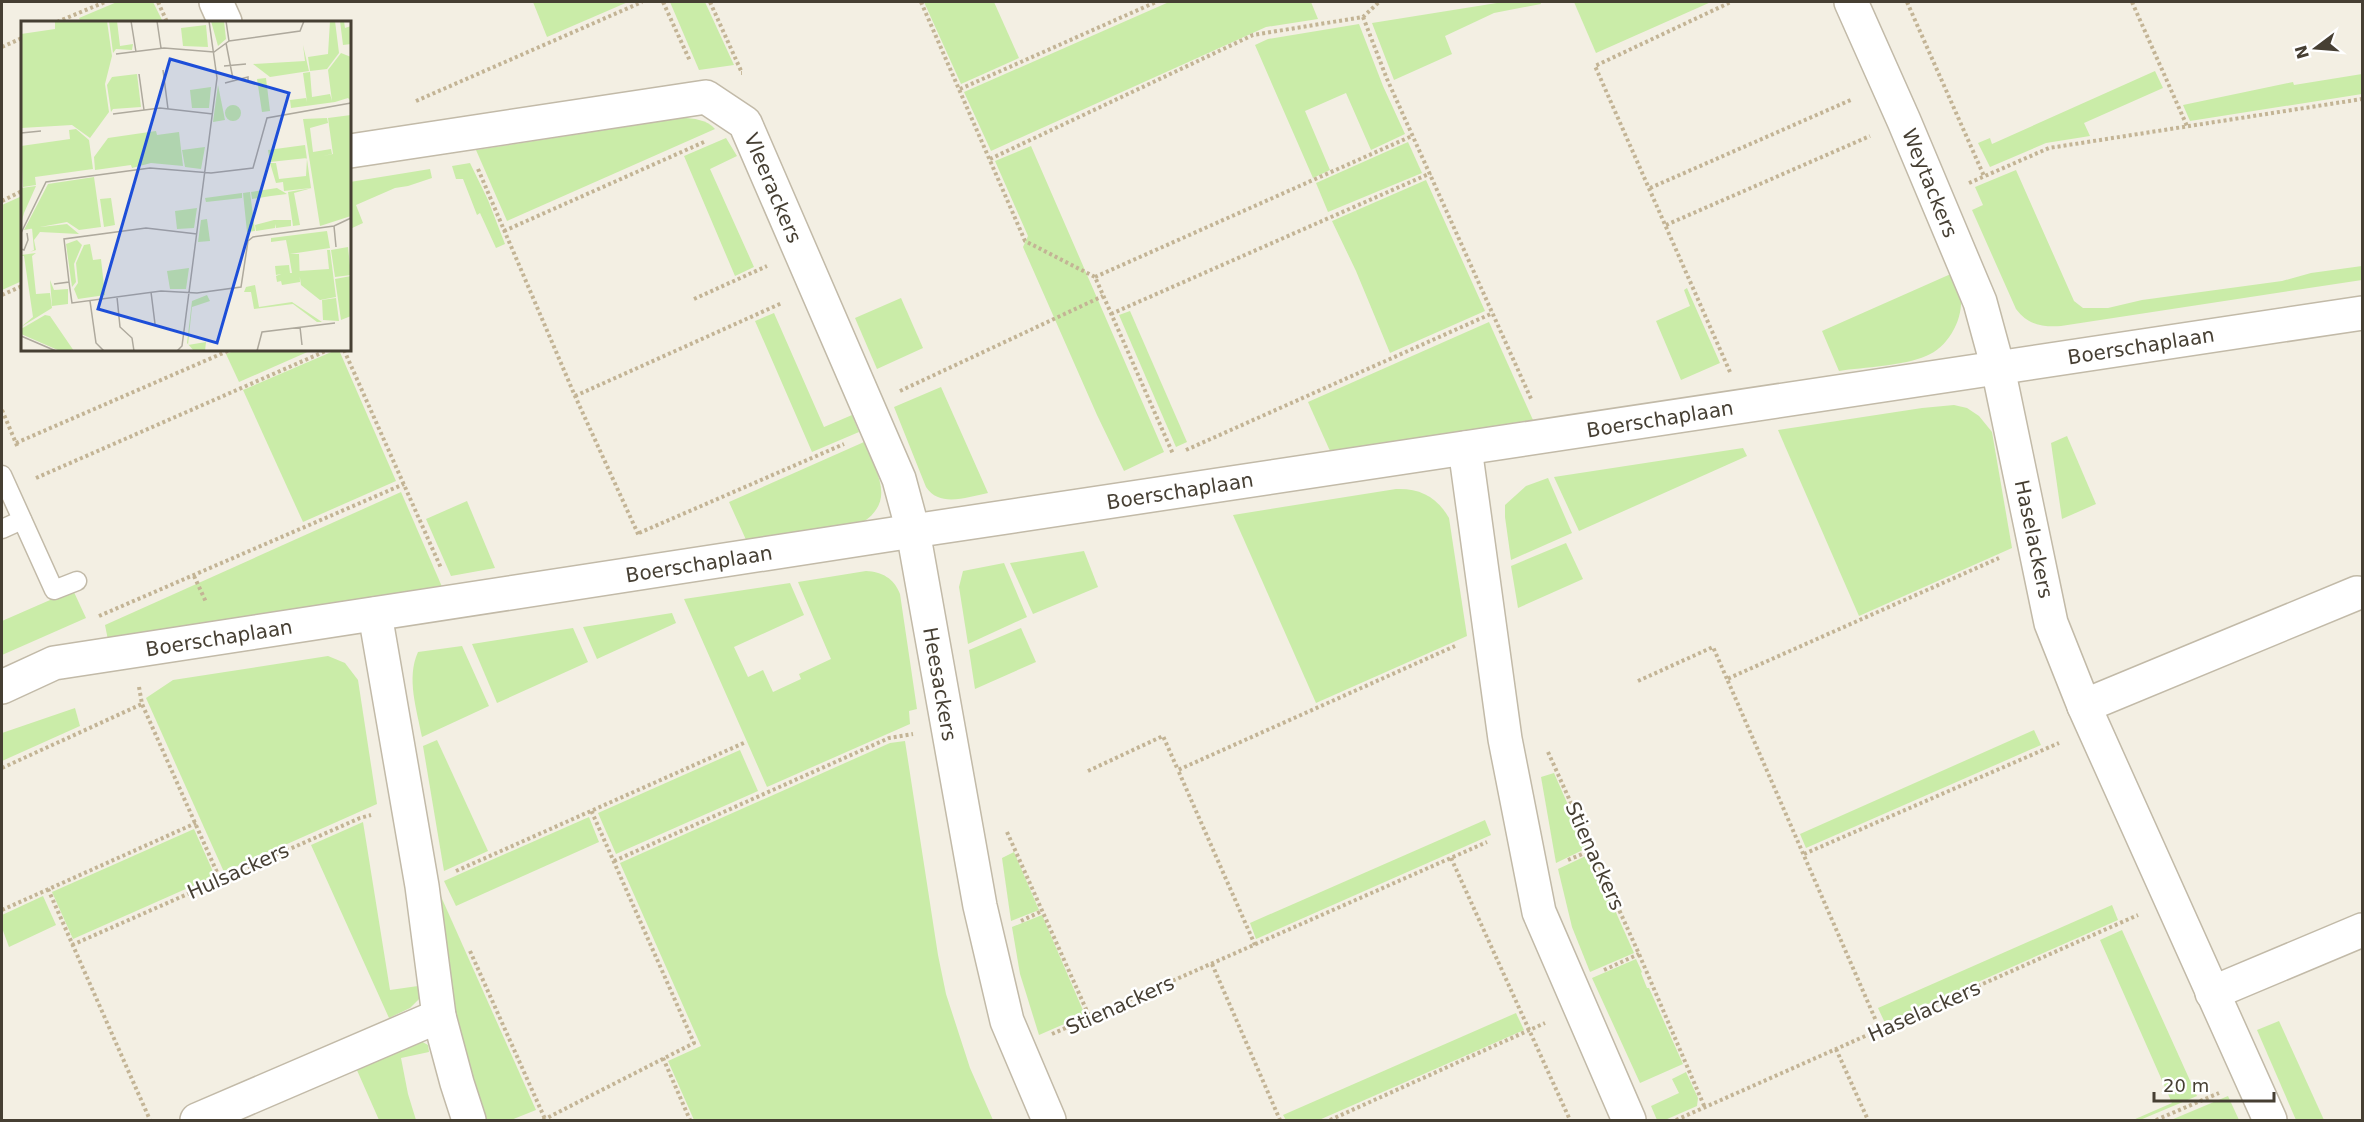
<svg xmlns="http://www.w3.org/2000/svg" width="2364" height="1122" viewBox="0 0 2364 1122" font-family="'DejaVu Sans',sans-serif">
  <style>
    .green { fill: #caeca8 }
    .lines { fill: none; stroke-linecap: round; stroke-linejoin: round }
    .service-casing { stroke: #c2baa8; stroke-width: 21 }
    .minor-casing { stroke: #c2baa8; stroke-width: 36 }
    .path { stroke: #c3b495; stroke-width: 4; stroke-dasharray: 3 3; stroke-linecap: butt }
    .service { stroke: #fff; stroke-width: 18 }
    .minor { stroke: #fff; stroke-width: 33 }
    .labels { text-anchor: middle; stroke-width: 5; stroke-linejoin: round; paint-order: stroke }
    .street-label { font-size: 20px; fill: #463f33; stroke: #fff }
    .inset-road { fill: none; stroke: #aea99d; stroke-width: 1.5 }
    .view { fill: #1d4ed8; fill-opacity: 0.15; stroke: #1d4ed8; stroke-width: 3 }
    .inset-edge { fill: none; stroke: #463f33; stroke-width: 3 }
  </style>
  <rect width="100%" height="100%" fill="#f3efe3"/>
  <g class="green">
    <path d="M 117,2 L 153,2 L 163,22 L 81,22 L 79,18 Z"/>
    <path d="M 533,2 L 628,2 L 547,37 Z"/>
    <path d="M 670,2 L 705,2 L 734,65 L 699,70 Z"/>
    <path d="M 924,2 L 994,2 L 1019,58 L 961,84 Z"/>
    <path d="M 1169,2 L 1311,2 L 1318,19 L 1266,27 L 991,151 L 964,92 Z"/>
    <path d="M 1503,2 L 1540,2 L 1541,4 L 1494,13 L 1445,36 L 1452,54 L 1394,80 L 1372,23 Z"/>
    <path d="M 1574,2 L 1711,2 L 1596,53 Z"/>
    <path d="M 1359,24 L 1383,86 L 1405,134 L 1371,150 L 1346,93 L 1305,111 L 1330,170 L 1313,178 L 1255,45 L 1268,39 Z"/>
    <path d="M 2155,71 L 2163,88 L 2084,123 L 2090,136 L 2046,143 L 1990,167 L 1978,143 L 1990,138 L 1992,144 Z"/>
    <path d="M 2362,74 L 2362,94 L 2190,121 L 2183,105 L 2293,82 L 2294,85 Z"/>
    <path d="M 682,118 C 693,118 708,120 715,129 L 507,221 L 476,150 Z"/>
    <path d="M 726,138 L 737,156 L 710,169 L 754,267 L 735,276 L 684,156 Z"/>
    <path d="M 1408,142 L 1422,173 L 1328,212 L 1316,183 Z"/>
    <path d="M 1031,146 L 1164,452 L 1124,471 L 1097,415 L 1023,247 L 1028,236 L 995,161 Z"/>
    <path d="M 470,163 L 488,200 L 505,244 L 496,248 L 480,213 L 477,215 L 463,179 L 456,179 L 452,166 Z"/>
    <path d="M 430,169 L 432,178 L 408,186 L 395,188 L 356,205 L 363,223 L 350,229 L 350,182 Z"/>
    <path d="M 2016,170 L 2074,301 L 2083,308 L 2108,308 L 2142,300 L 2282,281 L 2311,273 L 2362,266 L 2362,280 L 2061,326 C 2042,327 2028,325 2016,309 L 1972,210 L 1983,205 L 1975,187 Z"/>
    <path d="M 1426,180 L 1485,311 L 1390,353 L 1356,271 L 1332,221 Z"/>
    <path d="M 22,196 L 22,281 L 2,290 L 2,205 Z"/>
    <path d="M 1953,273 C 1957,282 1960,291 1961,300 C 1962,322 1947,348 1926,356 C 1904,366 1864,367 1839,371 L 1822,331 Z"/>
    <path d="M 1687,288 L 1720,363 L 1681,380 L 1656,321 L 1690,306 L 1684,290 Z"/>
    <path d="M 901,298 L 923,348 L 877,369 L 855,318 Z"/>
    <path d="M 1130,311 L 1187,442 L 1176,447 L 1119,315 Z"/>
    <path d="M 774,313 L 824,427 L 852,415 L 859,432 L 812,452 L 755,321 Z"/>
    <path d="M 1489,322 L 1533,420 L 1330,451 L 1308,402 Z"/>
    <path d="M 236,350 L 312,350 L 239,382 L 226,354 Z"/>
    <path d="M 336,350 L 339,350 L 396,481 L 303,522 L 243,390 Z"/>
    <path d="M 941,387 L 988,493 C 967,497 940,508 926,487 L 894,407 Z"/>
    <path d="M 1954,405 L 1967,408 L 1979,416 L 1992,432 L 2012,548 L 1859,616 L 1778,430 L 1922,408 Z"/>
    <path d="M 2067,436 L 2096,504 L 2062,519 L 2051,443 Z"/>
    <path d="M 864,442 C 876,472 897,500 862,523 L 747,542 L 729,502 Z"/>
    <path d="M 1743,448 L 1747,456 L 1579,531 L 1554,477 Z"/>
    <path d="M 1548,478 L 1572,533 L 1511,560 L 1505,517 L 1505,505 L 1526,486 Z"/>
    <path d="M 1396,489 C 1420,488 1437,497 1449,518 L 1467,636 L 1316,703 L 1233,515 Z"/>
    <path d="M 401,492 L 443,589 L 108,640 L 105,625 Z"/>
    <path d="M 467,501 L 495,568 L 451,576 L 426,519 Z"/>
    <path d="M 1566,543 L 1583,579 L 1518,608 L 1511,566 Z"/>
    <path d="M 1084,551 L 1098,587 L 1033,614 L 1010,563 Z"/>
    <path d="M 1004,563 L 1027,617 L 968,644 L 959,587 L 963,571 Z"/>
    <path d="M 866,571 C 882,572 894,578 900,594 L 917,709 L 909,711 L 910,724 L 767,787 L 684,599 L 790,583 L 804,615 L 734,647 L 748,677 L 763,670 L 773,692 L 801,679 L 799,674 L 831,659 L 798,582 Z"/>
    <path d="M 73,590 L 86,618 L 2,655 L 2,621 Z"/>
    <path d="M 672,613 L 676,623 L 597,659 L 583,627 Z"/>
    <path d="M 573,628 L 588,662 L 497,703 L 472,644 Z"/>
    <path d="M 1021,628 L 1036,662 L 975,689 L 969,650 Z"/>
    <path d="M 462,646 L 489,706 L 422,737 C 417,710 406,678 418,652 Z"/>
    <path d="M 328,656 L 345,663 L 358,680 L 377,804 L 224,872 L 146,698 L 173,680 Z"/>
    <path d="M 75,708 L 80,726 L 2,761 L 2,733 Z"/>
    <path d="M 2034,730 L 2041,745 L 1806,848 L 1800,834 Z"/>
    <path d="M 437,740 L 488,851 L 444,871 L 423,746 Z"/>
    <path d="M 905,741 L 938,955 L 946,994 L 970,1068 L 993,1120 L 694,1120 L 668,1061 L 701,1046 L 620,863 L 890,743 Z"/>
    <path d="M 740,750 L 758,791 L 616,854 L 598,813 Z"/>
    <path d="M 1554,773 L 1587,848 L 1556,863 L 1541,777 Z"/>
    <path d="M 589,817 L 599,842 L 456,906 L 444,881 Z"/>
    <path d="M 1485,820 L 1491,835 L 1256,939 L 1250,923 Z"/>
    <path d="M 363,822 L 390,990 L 418,986 L 420,998 L 410,1008 L 389,1018 L 311,845 Z"/>
    <path d="M 194,829 L 215,876 L 73,939 L 52,892 Z"/>
    <path d="M 1014,852 L 1039,910 L 1011,921 L 1002,858 Z"/>
    <path d="M 1590,854 L 1634,953 L 1590,972 L 1572,927 L 1558,869 Z"/>
    <path d="M 435,883 L 536,1110 L 511,1120 L 480,1120 L 461,1063 Z"/>
    <path d="M 43,896 L 56,925 L 9,947 L 2,928 L 2,915 Z"/>
    <path d="M 2112,905 L 2118,920 L 1885,1023 L 1878,1008 Z"/>
    <path d="M 1042,915 L 1085,1015 L 1039,1035 L 1020,974 L 1012,927 Z"/>
    <path d="M 2122,930 L 2197,1096 L 2140,1120 L 2133,1120 L 2172,1103 L 2100,940 Z"/>
    <path d="M 1636,959 L 1642,972 L 1641,973 L 1647,988 L 1649,988 L 1683,1064 L 1640,1083 L 1592,978 Z"/>
    <path d="M 1516,1013 L 1524,1030 L 1319,1120 L 1286,1120 L 1283,1115 Z"/>
    <path d="M 2279,1021 L 2324,1120 L 2296,1120 L 2257,1030 Z"/>
    <path d="M 419,1040 L 428,1045 L 429,1052 L 401,1058 L 408,1094 L 416,1120 L 379,1120 L 356,1068 Z"/>
    <path d="M 1686,1072 L 1698,1098 L 1697,1106 L 1665,1120 L 1657,1120 L 1651,1106 L 1679,1093 L 1672,1079 Z"/>
    <path d="M 2228,1096 L 2239,1120 L 2171,1120 Z"/>
  </g>
  <g class="lines">
    <g class="service-casing">
      <g id="service">
        <path d="M 2,475 L 54,590 L 77,581"/>
        <path d="M 2,529 L 22,520"/>
      </g>
    </g>
    <g class="minor-casing">
      <g id="minor">
        <path d="M 216,2 L 225,22"/>
        <path d="M 1851,2 L 1904,121 L 1980,302 L 1998,368 L 2051,623 L 2084,706 L 2270,1120"/>
        <path d="M 350,151 L 706,97 L 745,123 L 899,479 L 913,531 L 980,906 L 1007,1021 L 1049,1120"/>
        <path d="M 1465,448 L 1505,739 L 1539,912 L 1629,1120"/>
        <path d="M 375,614 L 422,886 L 439,1016 L 457,1083 L 469,1120"/>
        <path d="M 2,687 L 54,663 L 913,531 L 2362,313"/>
        <path d="M 2084,706 L 2357,593"/>
        <path d="M 2212,993 L 2362,930"/>
        <path d="M 197,1120 L 439,1016"/>
      </g>
    </g>
    <g class="path">
      <path d="M 158,2 L 167,22"/>
      <path d="M 663,2 L 690,61"/>
      <path d="M 710,2 L 742,73 L 741,73"/>
      <path d="M 921,2 L 1025,241 L 1095,277 L 1173,454"/>
      <path d="M 1907,2 L 1984,176"/>
      <path d="M 2132,2 L 2187,126"/>
      <path d="M 1363,17 L 1387,79 L 1532,401"/>
      <path d="M 57,22 L 105,2"/>
      <path d="M 2,47 L 22,38"/>
      <path d="M 960,89 L 1156,2"/>
      <path d="M 416,101 L 642,2"/>
      <path d="M 990,159 L 1253,35 L 1363,17 L 1379,2"/>
      <path d="M 478,169 L 575,396 L 639,536"/>
      <path d="M 1969,183 L 2049,148 L 2362,99"/>
      <path d="M 1650,188 L 1853,99"/>
      <path d="M 2,201 L 22,191"/>
      <path d="M 1666,225 L 1870,136"/>
      <path d="M 504,231 L 704,142"/>
      <path d="M 1095,277 L 1412,136"/>
      <path d="M 2,295 L 22,286"/>
      <path d="M 694,299 L 767,266"/>
      <path d="M 1111,314 L 1431,173"/>
      <path d="M 344,350 L 441,568"/>
      <path d="M 1730,372 L 1595,66 L 1731,2"/>
      <path d="M 900,391 L 1103,296"/>
      <path d="M 575,396 L 782,303"/>
      <path d="M 2,410 L 18,448"/>
      <path d="M 16,443 L 230,350"/>
      <path d="M 1186,450 L 1493,313"/>
      <path d="M 36,478 L 328,350"/>
      <path d="M 639,533 L 844,444"/>
      <path d="M 194,576 L 206,602"/>
      <path d="M 99,616 L 404,484"/>
      <path d="M 1638,681 L 1713,647 L 1727,679"/>
      <path d="M 139,687 L 142,704 L 220,879"/>
      <path d="M 1548,752 L 1639,954 L 1705,1108"/>
      <path d="M 2,768 L 142,704"/>
      <path d="M 1088,771 L 1163,736 L 1178,770"/>
      <path d="M 1007,832 L 1090,1018"/>
      <path d="M 1804,854 L 2059,743"/>
      <path d="M 1451,858 L 1570,1120"/>
      <path d="M 1568,860 L 1592,850"/>
      <path d="M 614,861 L 889,738 L 913,734"/>
      <path d="M 456,871 L 746,742"/>
      <path d="M 48,889 L 150,1120"/>
      <path d="M 2,910 L 196,823"/>
      <path d="M 1021,921 L 1042,911"/>
      <path d="M 72,945 L 360,818 L 371,815"/>
      <path d="M 1255,945 L 1178,770 L 1455,646"/>
      <path d="M 470,951 L 545,1119"/>
      <path d="M 1212,964 L 1280,1120"/>
      <path d="M 1604,970 L 1639,954"/>
      <path d="M 1880,1030 L 1727,679 L 1999,558"/>
      <path d="M 1052,1034 L 1487,842"/>
      <path d="M 1836,1049 L 1868,1120"/>
      <path d="M 663,1058 L 690,1120"/>
      <path d="M 543,1120 L 694,1043 L 591,810"/>
      <path d="M 1330,1120 L 1545,1023"/>
      <path d="M 1676,1120 L 2138,915"/>
      <path d="M 2156,1120 L 2219,1093"/>
    </g>
    <use href="#service" class="service"/>
    <use href="#minor" class="minor"/>
  </g>
  <g class="labels">
    <g class="street-label">
      <text transform="translate(1930 183) rotate(68)" y="7">Weytackers</text>
      <text transform="translate(773 188) rotate(67)" y="7">Vleerackers</text>
      <text transform="translate(2141 346) rotate(-9)" y="7">Boerschaplaan</text>
      <text transform="translate(1660 419) rotate(-9)" y="7">Boerschaplaan</text>
      <text transform="translate(1180 491) rotate(-9)" y="7">Boerschaplaan</text>
      <text transform="translate(2034 539) rotate(78)" y="7">Haselackers</text>
      <text transform="translate(699 564) rotate(-9)" y="7">Boerschaplaan</text>
      <text transform="translate(219 638) rotate(-9)" y="7">Boerschaplaan</text>
      <text transform="translate(940 684) rotate(80)" y="7">Heesackers</text>
      <text transform="translate(1595 856) rotate(66)" y="7">Stienackers</text>
      <text transform="translate(238 871) rotate(-24)" y="7">Hulsackers</text>
      <text transform="translate(1120 1005) rotate(-24)" y="7">Stienackers</text>
      <text transform="translate(1924 1011) rotate(-24)" y="7">Haselackers</text>
    </g>
  </g>
  <g transform="translate(21 21)">
    <rect width="330" height="330" fill="#f3efe3"/>
    <path d="M 34,0 L 86,0 L 91,35 L 84,63 L 88,91 L 69,117 L 51,104 L 0,107 L 0,13 L 34,8 ZM 88,0 L 96,0 L 99,25 L 112,23 L 111,29 L 95,28 L 92,32 ZM 190,0 L 203,0 L 205,18 L 197,25 ZM 309,0 L 314,0 L 318,32 L 306,48 L 289,50 L 287,36 L 307,33 ZM 319,0 L 323,0 L 324,7 L 330,5 L 330,23 L 322,24 ZM 185,4 L 187,26 L 162,25 L 160,7 ZM 282,24 L 288,50 L 249,56 L 232,43 L 284,40 ZM 320,32 L 330,36 L 330,80 L 327,77 L 314,81 L 270,87 L 269,79 L 285,77 L 286,81 L 282,52 L 289,51 L 291,76 L 309,73 L 311,80 L 307,49 ZM 116,53 L 120,86 L 92,88 L 90,91 L 86,64 L 91,56 ZM 245,57 L 249,90 L 241,91 L 236,58 ZM 197,64 L 204,99 L 192,101 ZM 190,66 L 188,87 L 171,87 L 169,69 ZM204 92a8 8 0 1 1 16 0a8 8 0 1 1-16 0ZM 330,94 L 330,195 L 299,205 L 282,98 L 306,97 L 307,102 L 289,107 L 292,131 L 310,128 L 311,133 L 302,135 L 312,133 L 307,97 ZM 55,108 L 68,119 L 72,148 L 14,156 L 15,164 L 2,166 L 0,125 L 49,118 L 48,109 ZM 135,110 L 136,114 L 158,111 L 162,145 L 130,142 L 111,147 L 110,144 L 74,149 L 73,136 L 87,117 ZM 284,124 L 290,167 L 263,170 L 262,161 L 255,162 L 249,142 L 255,142 L 258,158 L 285,155 L 286,137 L 249,141 L 247,129 ZM 184,126 L 180,148 L 164,146 L 161,129 ZM 73,156 L 80,206 L 58,209 L 46,201 L 3,209 L 27,163 ZM 15,165 L 3,192 L 0,203 L 0,167 ZM 256,167 L 266,173 L 250,175 L 249,171 L 250,175 L 231,178 L 230,171 ZM 291,167 L 273,172 L 279,204 L 272,205 L 267,171 ZM 229,171 L 234,210 L 226,211 L 222,172 ZM 221,172 L 221,177 L 185,181 L 184,177 ZM 90,177 L 94,204 L 83,206 L 79,178 ZM 176,187 L 173,207 L 156,208 L 154,190 ZM 186,198 L 189,220 L 177,221 L 180,199 ZM 253,199 L 270,199 L 270,205 L 255,207 L 254,203 L 254,207 L 235,210 L 234,204 ZM 46,203 L 58,213 L 19,211 L 13,219 L 15,229 L 9,231 L 13,229 L 11,207 ZM 306,210 L 309,227 L 269,233 L 278,233 L 279,261 L 261,264 L 260,260 L 256,261 L 255,255 L 260,253 L 255,254 L 254,245 L 268,244 L 269,252 L 271,252 L 268,234 L 265,219 L 250,221 L 250,217 ZM 56,219 L 61,224 L 53,243 L 55,261 L 51,266 L 45,223 ZM 69,223 L 72,239 L 80,238 L 84,274 L 57,278 L 53,268 L 57,262 L 55,242 L 63,224 ZM 327,226 L 330,254 L 314,256 L 310,229 ZM 306,229 L 309,229 L 315,276 L 299,279 L 280,264 L 278,250 L 308,248 ZM 15,232 L 11,235 L 15,273 L 29,272 L 31,287 L 0,306 L 12,296 L 3,235 L 0,235 L 0,234 ZM 168,247 L 165,268 L 149,268 L 146,250 ZM 330,255 L 330,295 L 320,299 L 314,258 ZM 29,259 L 33,269 L 47,268 L 47,283 L 31,285 ZM 234,264 L 238,286 L 271,281 L 301,301 L 296,301 L 272,283 L 233,288 L 230,271 L 223,271 L 225,266 ZM 186,274 L 189,280 L 171,286 L 167,324 L 185,321 L 184,330 L 173,330 L 166,322 L 171,280 ZM 315,277 L 318,300 L 302,299 L 301,279 ZM 24,294 L 29,295 L 53,330 L 39,330 L 0,313 L 0,308 Z" fill="#caeca8"/>
    <path class="inset-road" d="M 110,0 L 115,31M 136,0 L 140,27M 208,20 L 279,10 L 283,0M 205,22 L 212,58M 95,33 L 143,27 L 193,31 L 208,20 L 205,0M 203,45 L 225,43M 142,49 L 147,88M 118,53 L 123,89M 204,62 L 227,56 L 227,59M 92,93 L 139,87 L 192,93M 0,112 L 20,110M 313,205 L 315,226M 0,212 L 25,161 L 129,147 L 190,152 L 232,147 L 246,97 L 330,82M 0,228 L 3,229 L 7,219 L 6,212M 48,261 L 51,282 L 140,270 L 176,272 L 220,266 L 227,220 L 232,216 L 313,205 L 330,197M 33,263 L 48,261 L 43,218 L 125,207 L 176,213M 130,271 L 134,303M 96,276 L 99,306 L 111,317 L 113,330M 69,280 L 75,322 L 83,330M 279,306 L 281,324M 0,315 L 35,330M 156,330 L 161,325 L 196,57 L 188,0M 236,330 L 241,311 L 314,302"/>
    <path class="view" d="M 149,38 L 268,72 L 196,322 L 77,288 Z"/>
    <rect width="330" height="330" class="inset-edge"/>
  </g>
  <rect width="2364" height="1122" fill="none" stroke="#463f33" stroke-width="6"/>
  <g transform="translate(2316 48) rotate(254)" stroke="#ffffff" stroke-width="4.5" paint-order="stroke">
  <path d="M0-4.5L10 22L0 15L-10 22Z" fill="#463f33"/>
  <text y="-9" font-size="16" font-weight="bold" text-anchor="middle" fill="#463f33">N</text>
  </g>
  <path d="M2154 1092v9h120v-9" fill="none" stroke="#463f33" stroke-width="3"/>
  <text x="2163" y="1092" font-size="18" fill="#463f33" stroke="#ffffff" stroke-width="4.5" paint-order="stroke">20 m</text>
</svg>
